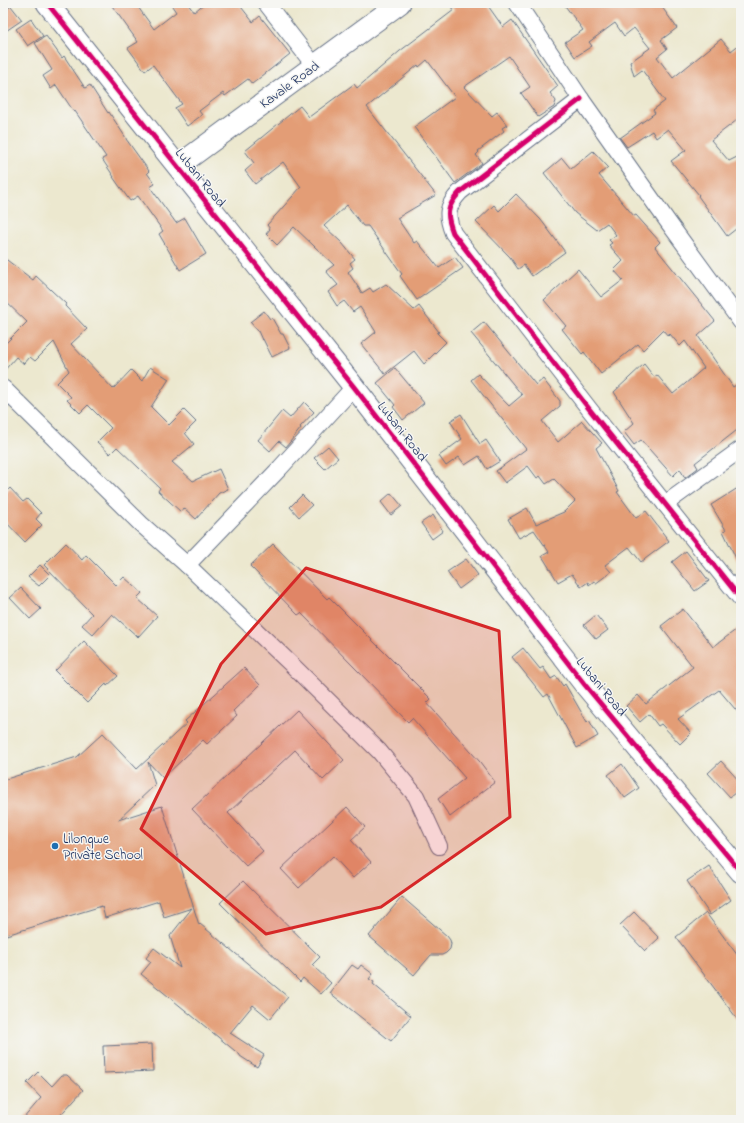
<svg xmlns="http://www.w3.org/2000/svg" width="744" height="1123" viewBox="0 0 744 1123" font-family="'Indie Flower',sans-serif">
  <style>
    .building { fill: #e39d76 }
    .lines { fill: none; stroke-linecap: round; stroke-linejoin: round }
    .minor-casing { stroke: #647086; stroke-width: 18 }
    .tertiary-casing { stroke: #647086; stroke-width: 23 }
    .minor { stroke: #fff; stroke-width: 16 }
    .tertiary { stroke: #fff; stroke-width: 21 }
    .cycleway-casing { stroke: #f6f6f2; stroke-width: 8 }
    .cycleway { stroke: #d6006c; stroke-width: 5 }
    .marked { fill: #d62828; fill-opacity: 0.2; stroke: #d62828; stroke-width: 3; stroke-linejoin: round }
    .poi-dot { fill: #1f6fb2; stroke: #f6f6f2; stroke-width: 1.5 }
    .labels { text-anchor: middle; stroke-width: 3; stroke-linejoin: round; paint-order: stroke }
    .street-label { font-size: 14px; fill: #1b2f5e; stroke: #f6f6f2 }
    .poi-label { font-size: 14px; fill: #1b2f5e; stroke: #f6f6f2; text-anchor: start }
  </style>
  <rect width="100%" height="100%" fill="#f6f6f2"/>
  <filter id="ink" filterUnits="userSpaceOnUse"><feTurbulence type="fractalNoise" baseFrequency=".025" numOctaves="2"/><feDisplacementMap in="SourceGraphic" scale="8" xChannelSelector="R" yChannelSelector="G"/><feConvolveMatrix kernelMatrix="1 2 1 2 8 2 1 2 1" color-interpolation-filters="sRGB"/></filter>
  <filter id="wash" filterUnits="userSpaceOnUse"><feTurbulence type="fractalNoise" baseFrequency=".012" numOctaves="4" result="noise"/><feDisplacementMap in="SourceGraphic" scale="16" xChannelSelector="R" yChannelSelector="G"/><feGaussianBlur stdDeviation="0.9" result="paint"/><feColorMatrix in="noise" values="0 0 0 0 0 0 0 0 0 0 0 0 0 0 0 0 0 1.4 0 .05"/><feComposite in="paint" operator="in"/></filter>
  <g filter="url(#wash)">
    <rect width="100%" height="100%" fill="#ece8cf"/>
    <g id="blocks">
      <g class="building">
        <path d="M 110,3 L 135,3 L 154,29 L 176,12 L 170,3 L 187,3 L 194,12 L 205,3 L 238,3 L 253,22 L 260,16 L 290,54 L 252,84 L 248,79 L 225,96 L 223,93 L 199,111 L 202,115 L 187,126 L 175,108 L 182,104 L 153,65 L 145,71 L 128,48 L 138,42 Z"/>
        <path d="M 449,3 L 486,3 L 503,27 L 512,20 L 558,86 L 550,93 L 556,101 L 554,107 L 538,117 L 521,93 L 530,87 L 509,56 L 464,87 L 492,116 L 497,112 L 507,125 L 502,128 L 504,131 L 478,151 L 479,152 L 476,155 L 482,163 L 455,183 L 414,127 L 455,97 L 427,60 L 419,67 L 418,65 L 367,107 L 436,195 L 397,218 L 414,243 L 417,241 L 439,268 L 455,257 L 463,268 L 417,300 L 400,276 L 402,274 L 368,226 L 363,226 L 347,205 L 324,226 L 342,243 L 355,259 L 350,263 L 353,268 L 348,272 L 362,293 L 370,288 L 373,292 L 386,284 L 414,310 L 419,306 L 439,332 L 437,333 L 446,342 L 424,364 L 414,351 L 385,374 L 361,344 L 376,332 L 360,307 L 353,312 L 344,301 L 337,306 L 328,292 L 338,285 L 326,271 L 334,265 L 294,227 L 277,245 L 266,234 L 270,229 L 267,225 L 301,187 L 283,162 L 255,184 L 245,171 L 254,163 L 245,151 L 300,106 L 309,117 L 354,84 L 357,88 L 400,51 L 454,10 Z"/>
        <path d="M 563,3 L 659,3 L 677,28 L 661,40 L 667,49 L 657,57 L 673,78 L 721,39 L 731,51 L 741,43 L 741,117 L 711,140 L 729,161 L 741,155 L 741,225 L 727,236 L 698,196 L 699,195 L 671,161 L 686,150 L 668,129 L 656,138 L 652,131 L 627,147 L 620,138 L 655,113 L 653,110 L 665,101 L 642,70 L 634,76 L 630,62 L 650,48 L 634,28 L 624,36 L 615,23 L 589,42 L 592,46 L 575,57 L 565,42 L 583,30 Z"/>
        <path d="M 11,6 L 22,20 L 3,33 L 3,12 Z"/>
        <path d="M 31,19 L 43,36 L 28,46 L 16,29 Z"/>
        <path d="M 46,36 L 62,58 L 64,56 L 85,88 L 90,85 L 108,113 L 109,112 L 126,138 L 126,139 L 149,171 L 147,173 L 155,184 L 150,187 L 176,223 L 185,218 L 206,254 L 180,270 L 159,234 L 163,231 L 138,196 L 130,201 L 113,177 L 114,177 L 102,159 L 106,157 L 75,111 L 74,112 L 56,85 L 51,89 L 43,76 L 52,70 L 35,43 Z"/>
        <path d="M 593,151 L 608,167 L 599,175 L 634,216 L 636,215 L 660,242 L 655,247 L 715,321 L 698,336 L 733,387 L 741,382 L 741,427 L 695,463 L 698,468 L 685,478 L 680,469 L 673,476 L 641,440 L 634,445 L 624,432 L 634,423 L 614,392 L 644,364 L 654,377 L 657,375 L 673,394 L 704,368 L 685,341 L 680,346 L 670,334 L 668,336 L 663,330 L 643,350 L 638,344 L 601,374 L 584,352 L 582,354 L 562,329 L 566,326 L 544,300 L 578,269 L 601,297 L 623,280 L 614,270 L 623,261 L 609,245 L 612,243 L 609,240 L 616,235 L 607,223 L 597,230 L 575,213 L 544,173 L 562,158 L 571,169 Z"/>
        <path d="M 516,194 L 541,220 L 565,252 L 532,276 L 524,265 L 518,269 L 510,257 L 476,222 L 494,205 L 499,211 Z"/>
        <path d="M 3,257 L 33,280 L 36,276 L 66,304 L 65,306 L 87,329 L 71,344 L 113,389 L 131,370 L 142,381 L 150,367 L 169,379 L 151,407 L 169,425 L 184,410 L 196,422 L 185,433 L 194,444 L 172,462 L 193,481 L 219,469 L 228,489 L 219,493 L 196,519 L 184,508 L 181,512 L 158,491 L 160,488 L 117,447 L 110,454 L 97,442 L 111,428 L 88,405 L 80,413 L 67,400 L 71,397 L 57,383 L 69,371 L 54,342 L 35,361 L 30,357 L 24,364 L 16,357 L 3,372 L 3,346 L 27,322 L 3,299 Z"/>
        <path d="M 264,311 L 270,319 L 272,318 L 281,334 L 283,334 L 290,348 L 272,357 L 263,339 L 262,340 L 258,331 L 250,322 Z"/>
        <path d="M 484,322 L 536,385 L 543,379 L 560,401 L 560,406 L 542,421 L 558,442 L 582,421 L 602,443 L 596,448 L 619,491 L 617,492 L 636,518 L 646,511 L 669,541 L 641,562 L 629,547 L 605,565 L 611,572 L 595,584 L 594,581 L 589,585 L 588,582 L 581,587 L 572,574 L 558,582 L 542,556 L 549,552 L 534,530 L 519,538 L 508,519 L 527,508 L 536,524 L 564,512 L 575,501 L 554,479 L 546,484 L 540,476 L 537,478 L 528,466 L 505,483 L 496,471 L 526,449 L 471,380 L 478,374 L 509,406 L 522,395 L 471,333 Z"/>
        <path d="M 395,368 L 424,403 L 403,420 L 393,407 L 395,405 L 377,383 Z"/>
        <path d="M 304,402 L 314,412 L 300,427 L 301,428 L 286,447 L 279,441 L 270,451 L 258,440 L 282,411 L 290,418 Z"/>
        <path d="M 461,414 L 480,444 L 486,440 L 500,461 L 487,469 L 479,456 L 465,465 L 459,457 L 446,466 L 439,456 L 462,439 L 450,421 Z"/>
        <path d="M 328,446 L 338,458 L 325,469 L 314,458 Z"/>
        <path d="M 741,486 L 741,569 L 723,531 L 726,530 L 711,505 Z"/>
        <path d="M 10,488 L 23,502 L 27,499 L 41,513 L 36,519 L 42,525 L 25,542 L 3,519 L 3,495 Z"/>
        <path d="M 391,493 L 402,506 L 391,515 L 381,502 Z"/>
        <path d="M 302,495 L 312,505 L 299,517 L 290,507 Z"/>
        <path d="M 433,515 L 443,531 L 432,539 L 421,523 Z"/>
        <path d="M 66,543 L 82,560 L 86,555 L 116,585 L 124,577 L 142,593 L 137,598 L 157,616 L 138,637 L 112,614 L 93,635 L 82,625 L 92,614 L 44,565 Z"/>
        <path d="M 273,544 L 327,599 L 329,597 L 431,699 L 427,703 L 480,762 L 495,782 L 450,817 L 438,799 L 465,778 L 412,718 L 408,722 L 301,613 L 298,615 L 250,566 Z"/>
        <path d="M 686,551 L 709,581 L 695,591 L 672,562 Z"/>
        <path d="M 466,559 L 478,575 L 459,589 L 447,572 Z"/>
        <path d="M 40,565 L 50,575 L 39,586 L 28,577 Z"/>
        <path d="M 21,588 L 41,609 L 30,619 L 10,598 Z"/>
        <path d="M 683,609 L 713,647 L 741,626 L 741,716 L 719,690 L 678,719 L 691,733 L 680,744 L 661,724 L 658,726 L 649,714 L 640,722 L 626,706 L 638,695 L 646,704 L 693,667 L 661,626 Z"/>
        <path d="M 596,615 L 608,630 L 596,639 L 584,625 Z"/>
        <path d="M 84,641 L 118,676 L 107,686 L 106,684 L 87,703 L 55,671 Z"/>
        <path d="M 523,648 L 540,669 L 543,667 L 551,679 L 556,676 L 563,686 L 565,684 L 587,722 L 589,720 L 598,736 L 577,748 L 548,694 L 544,697 L 512,657 Z"/>
        <path d="M 244,668 L 260,685 L 233,711 L 237,716 L 207,744 L 203,740 L 163,778 L 148,762 L 155,785 L 118,820 L 162,806 L 199,925 L 200,924 L 288,997 L 270,1019 L 253,1005 L 230,1033 L 264,1055 L 257,1067 L 240,1056 L 240,1055 L 141,974 L 151,962 L 146,958 L 154,948 L 180,968 L 170,936 L 192,908 L 164,917 L 159,901 L 105,918 L 102,906 L 3,936 L 3,780 L 77,757 L 103,733 L 137,769 L 187,723 L 185,721 Z"/>
        <path d="M 297,710 L 344,760 L 323,780 L 295,750 L 228,813 L 263,851 L 246,866 L 192,809 Z"/>
        <path d="M 721,761 L 741,783 L 741,788 L 730,797 L 708,773 Z"/>
        <path d="M 622,764 L 639,788 L 625,798 L 608,775 Z"/>
        <path d="M 347,807 L 365,827 L 351,840 L 371,862 L 353,878 L 333,856 L 299,888 L 281,869 Z"/>
        <path d="M 709,866 L 731,900 L 710,915 L 687,881 Z"/>
        <path d="M 243,881 L 320,957 L 312,965 L 331,983 L 321,994 L 303,978 L 300,982 L 220,903 Z"/>
        <path d="M 402,897 L 447,936 L 450,940 L 451,944 L 450,949 L 446,953 L 442,955 L 431,955 L 414,975 L 369,936 Z"/>
        <path d="M 634,912 L 659,938 L 645,951 L 620,925 Z"/>
        <path d="M 706,913 L 741,960 L 741,1024 L 676,937 Z"/>
        <path d="M 352,965 L 358,969 L 361,965 L 373,974 L 369,979 L 374,982 L 373,984 L 411,1016 L 391,1041 L 330,993 Z"/>
        <path d="M 152,1044 L 153,1071 L 104,1073 L 103,1046 Z"/>
        <path d="M 38,1072 L 52,1086 L 62,1075 L 67,1075 L 83,1090 L 56,1120 L 22,1120 L 41,1098 L 27,1083 Z"/>
      </g>
    </g>
  </g>
  <g filter="url(#ink)">
    <use href="#blocks" fill-opacity="0" stroke="#647086" stroke-width="1"/>
    <g class="lines">
      <g class="minor-casing">
        <g id="minor">
          <path d="M 266,3 L 314,65"/>
          <path d="M 517,3 L 581,99 L 668,222 L 741,322"/>
          <path d="M 581,99 L 460,192 C 446,207 446,215 453,233 L 590,410 L 741,599"/>
          <path d="M 3,388 L 141,524 L 187,565 L 291,664 L 379,751 L 416,796 L 439,846"/>
          <path d="M 665,504 L 741,449"/>
          <path d="M 187,565 L 280,468 L 354,387"/>
        </g>
      </g>
      <g class="tertiary-casing">
        <g id="tertiary">
          <path d="M 47,3 L 354,387 L 585,685 L 741,872"/>
          <path d="M 178,166 L 400,3"/>
        </g>
      </g>
      <use href="#minor" class="minor"/>
      <use href="#tertiary" class="tertiary"/>
      <g class="cycleway-casing">
        <g id="cycleway">
          <path d="M 47,3 L 354,387 L 585,685 L 741,872"/>
          <path d="M 581,99 L 460,192 C 446,207 446,215 453,233 L 590,410 L 741,599"/>
        </g>
      </g>
      <use href="#cycleway" class="cycleway"/>
    </g>
  </g>
  <path class="marked" d="M 306,568 L 499,631 L 510,817 L 381,907 L 266,934 L 141,829 L 221,664 Z"/>
  <circle class="poi-dot" cx="55" cy="846" r="4"/>
  <g class="labels">
    <g class="street-label">
      <text transform="translate(289 84) rotate(-36)" y="5">Kavale Road</text>
      <text transform="translate(201 177) rotate(51)" y="5">Lubani Road</text>
      <text transform="translate(403 431) rotate(52)" y="5">Lubani Road</text>
      <text transform="translate(602 686) rotate(51)" y="5">Lubani Road</text>
    </g>
    <g class="poi-label">
      <text x="63" y="843">Lilongwe<tspan x="63" dy="16">Private School</tspan></text>
    </g>
  </g>
  <rect width="744" height="1123" fill="none" stroke="#f6f6f2" stroke-width="16"/>
</svg>
